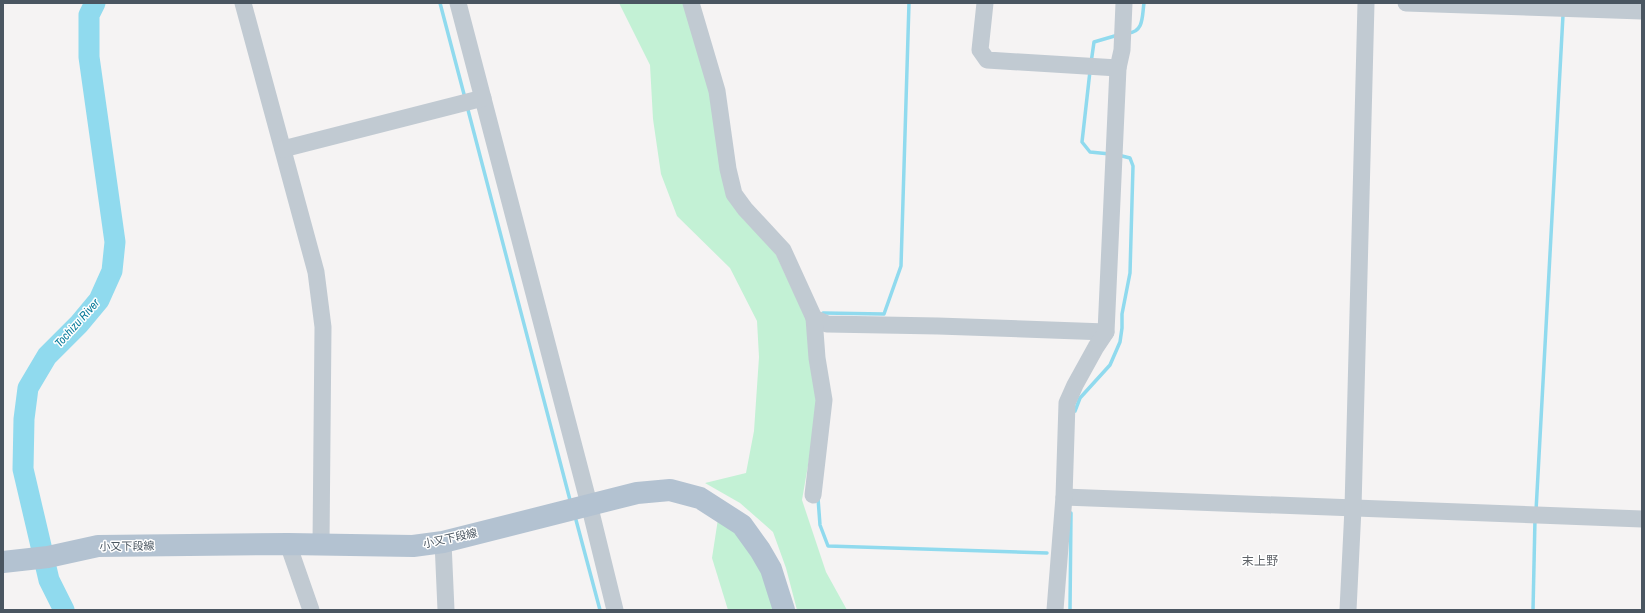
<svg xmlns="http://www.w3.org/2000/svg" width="1645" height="613" viewBox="0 0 1645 613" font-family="'Archivo Narrow','Noto Sans JP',sans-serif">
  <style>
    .green { fill: #c3f1d5 }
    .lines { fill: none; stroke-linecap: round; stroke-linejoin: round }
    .stream { stroke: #90daee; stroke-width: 3.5 }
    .river { stroke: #90daee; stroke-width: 21 }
    .minor { stroke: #c1cad2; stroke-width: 17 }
    .major { stroke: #b3c2d1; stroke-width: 22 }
    .labels { text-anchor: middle; stroke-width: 3; stroke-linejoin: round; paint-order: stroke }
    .street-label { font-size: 11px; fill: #4a5661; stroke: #fff }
    .water-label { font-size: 12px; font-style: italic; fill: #0c7c9b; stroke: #fff }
    .neighbourhood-label { font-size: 12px; fill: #5f6368; stroke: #fff }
  </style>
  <rect width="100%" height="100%" fill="#f5f3f3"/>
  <g class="green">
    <path d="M 619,3 L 684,3 L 704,58 L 727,195 L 744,220 L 771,244 L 809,325 L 819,402 L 802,500 L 826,572 L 847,610 L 797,610 L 786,568 L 773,532 L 740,503 L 705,483 L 746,473 L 754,431 L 759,357 L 757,321 L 730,268 L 677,216 L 661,174 L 653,119 L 650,65 Z"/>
    <path d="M 718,519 L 741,534 L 757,558 L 776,610 L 728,610 L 712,558 Z"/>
  </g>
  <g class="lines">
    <g class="stream">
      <path d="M 440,3 L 465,98"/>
      <path d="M 1128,33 C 1144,32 1142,16 1144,3"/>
      <path d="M 1091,63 L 1094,42 L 1118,35"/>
      <path d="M 1090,71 L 1082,142 L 1090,152 L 1110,154"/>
      <path d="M 467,106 L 570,500"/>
      <path d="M 823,313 L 884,314 L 901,266 L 909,3"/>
      <path d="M 1075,411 L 1080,398 L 1110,365 L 1120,342 L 1122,328 L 1122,314 L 1130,273 L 1133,166 L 1130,158 L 1118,155"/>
      <path d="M 818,498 L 820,525 L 828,546 L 1047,553"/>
      <path d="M 1536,511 L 1563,15"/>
      <path d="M 576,520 L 600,610"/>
      <path d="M 1070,610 L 1071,513"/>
      <path d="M 1533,610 L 1535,519"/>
    </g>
    <path class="river" d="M 64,610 L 49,580 L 23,469 L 24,419 L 28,388 L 47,356 L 79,324 L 99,300 L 112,271 L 115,242 L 89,57 L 89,15 L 95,3"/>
    <g class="minor">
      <path d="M 243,3 L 316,272 L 323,327 L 321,544"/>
      <path d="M 458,3 L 589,504 L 615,610"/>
      <path d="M 691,3 L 717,91 L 728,169 L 734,194 L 745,209 L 783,250 L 814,318 L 827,324 L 938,326 L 1106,332"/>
      <path d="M 985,3 L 980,50 L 987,60 L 1118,68"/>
      <path d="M 1406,3 L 1642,11"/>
      <path d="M 283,149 L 483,98"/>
      <path d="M 813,495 L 824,400 L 817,358 L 814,318"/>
      <path d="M 1064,497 L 1642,519"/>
      <path d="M 443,542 L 446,610"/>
      <path d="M 288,544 L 311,610"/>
      <path d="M 1055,610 L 1064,497 L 1067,403 L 1075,385 L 1096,347 L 1106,332 L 1118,68 L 1122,50 L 1124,3"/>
      <path d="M 1348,610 L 1353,508 L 1366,3"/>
    </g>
    <path class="major" d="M 3,562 L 48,557 L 98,546 L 288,544 L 413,546 L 443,542 L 637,493 L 670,490 L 700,498 L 742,525 L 760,550 L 771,569 L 784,610"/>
  </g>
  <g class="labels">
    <g class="street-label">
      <text transform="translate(450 538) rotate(-12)" y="4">小又下段線</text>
      <text transform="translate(127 546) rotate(-1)" y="4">小又下段線</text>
    </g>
    <g class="water-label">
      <text transform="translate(77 323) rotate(-48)" y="4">Tochizu River</text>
    </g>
    <g class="neighbourhood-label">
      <text x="1260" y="565">末上野</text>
    </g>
  </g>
  <rect width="1645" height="613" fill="none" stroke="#4a5661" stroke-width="8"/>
</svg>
